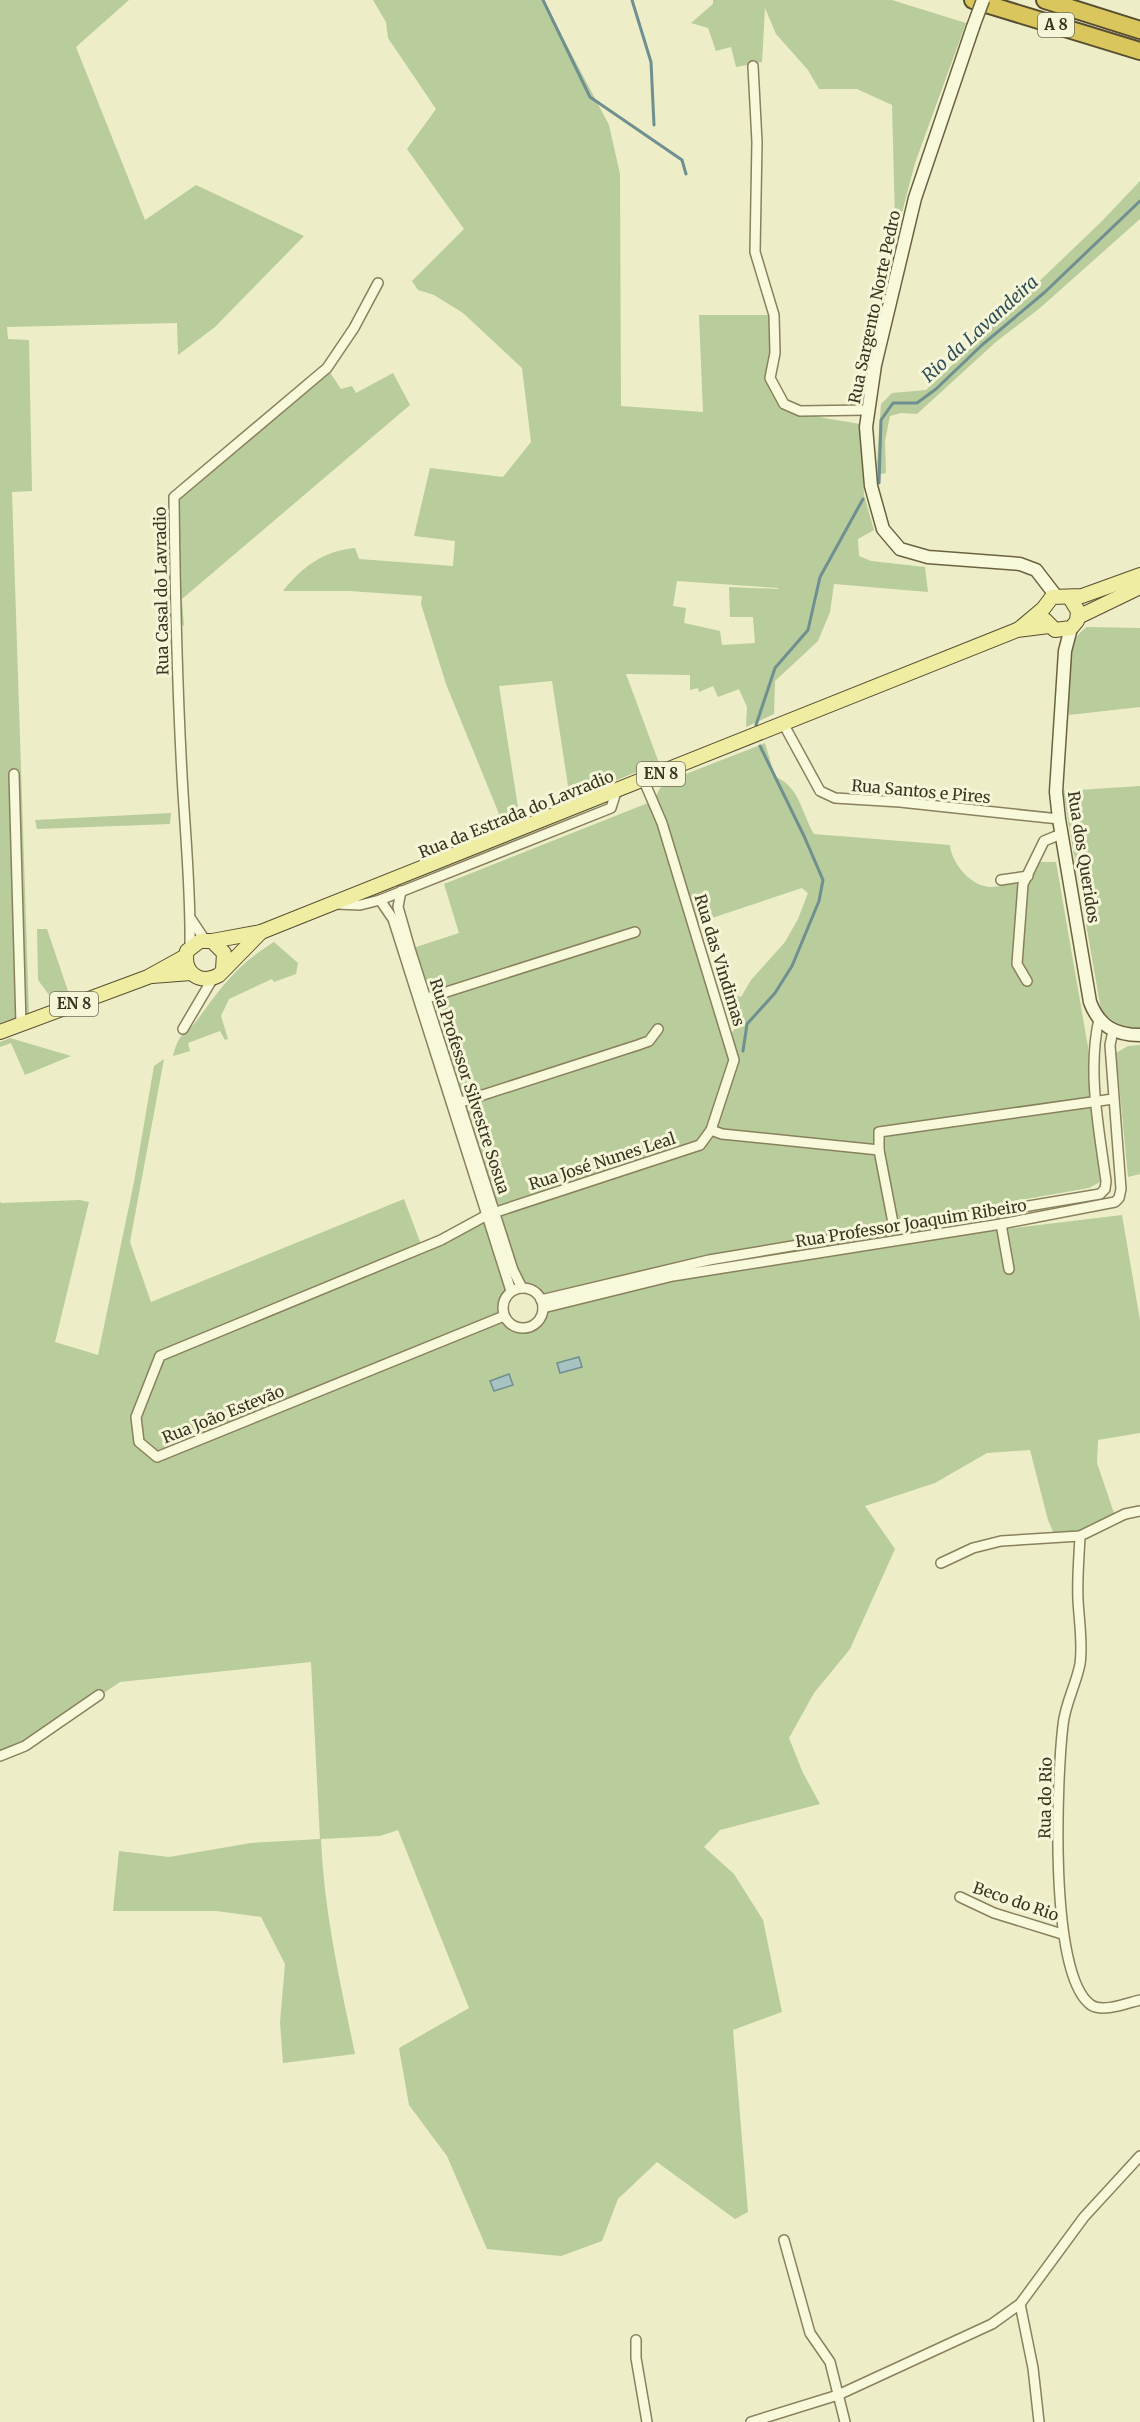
<svg xmlns="http://www.w3.org/2000/svg" width="1140" height="2422" viewBox="0 0 1140 2422" font-family="Merriweather,serif">
  <style>
    .green { fill: #b8cc9c; fill-rule: evenodd }
    .water { fill: #a9c2c2; stroke: #6f8f90; stroke-width: 1.5 }
    .lines { fill: none; stroke-linecap: round; stroke-linejoin: round }
    .stream { stroke: #6f8f90; stroke-width: 3 }
    .street-casing { stroke: #89815d; stroke-width: 12 }
    .secondary-casing { stroke: #6b6240; stroke-width: 15 }
    .primary-casing { stroke: #574e31; stroke-width: 16 }
    .highway-casing { stroke: #574e31; stroke-width: 20 }
    .street { stroke: #f8f8db; stroke-width: 9 }
    .secondary { stroke: #f8f8db; stroke-width: 12 }
    .primary { stroke: #efeda2; stroke-width: 14 }
    .highway { stroke: #d9c65d; stroke-width: 16 }
    .secondary-bridge-casing { stroke: #6b6240; stroke-width: 15; stroke-linecap: butt }
    .secondary-bridge { stroke: #f8f8db; stroke-width: 12 }
    .labels { text-anchor: middle; stroke-width: 6; stroke-linejoin: round; paint-order: stroke }
    .shield { fill: #f5f5d8; stroke: #726e58; stroke-width: 1.5 }
    .shield-label { font-size: 15px; font-weight: bold; fill: #3a3421 }
    .street-label { font-size: 16px; fill: #3a3421; stroke: #f5f5d8 }
    .water-label { font-size: 18px; font-style: italic; fill: #305059; stroke: #f5f5d8 }
  </style>
  <rect width="100%" height="100%" fill="#ededc8"/>
  <g class="green">
    <path d="M 0,0 L 129,0 L 76,47 L 145,220 L 196,185 L 304,236 L 215,327 L 178,355 L 177,323 L 7,327 L 8,339 L 29,340 L 32,491 L 12,492 L 29,1014 L 0,1024 Z"/>
    <path d="M 373,0 L 543,0 L 609,125 L 620,174 L 621,406 L 703,412 L 699,315 L 774,315 C 773,334 770,355 770,375 C 772,416 830,418 860,424 L 864,495 L 874,530 L 858,539 L 859,556 L 871,561 L 925,567 L 928,592 L 834,584 L 830,612 L 818,641 L 775,681 L 774,714 L 746,727 L 747,707 L 739,689 L 718,697 L 713,686 L 699,692 L 698,688 L 690,690 L 690,675 L 626,674 L 659,763 L 570,799 L 552,681 L 499,686 L 520,820 L 504,826 L 446,684 L 421,604 L 422,596 L 349,591 L 283,591 C 302,567 323,551 355,548 L 359,559 L 453,566 L 455,541 L 414,536 L 430,468 L 503,477 L 531,442 L 522,368 L 463,313 L 434,295 L 418,290 L 412,281 L 464,229 L 407,149 L 436,109 L 388,38 L 386,22 ZM 677,581 L 778,588 L 778,589 L 729,587 L 730,617 L 753,617 L 755,643 L 722,645 L 720,631 L 684,623 L 686,608 L 673,606 Z"/>
    <path d="M 713,0 L 892,0 L 966,23 L 915,163 L 900,220 L 895,219 L 892,105 L 857,89 L 819,89 L 808,70 L 776,34 L 765,8 L 762,62 L 736,67 L 731,47 L 716,51 L 708,28 L 691,23 L 713,4 Z"/>
    <path d="M 1140,181 L 1140,219 L 1040,308 L 997,341 L 917,414 L 901,413 L 890,416 L 885,441 L 886,473 L 876,475 L 881,404 L 892,393 L 926,390 L 1101,222 Z"/>
    <path d="M 327,368 L 341,389 L 352,386 L 356,393 L 393,373 L 410,405 L 182,599 L 184,626 L 176,621 L 174,497 Z"/>
    <path d="M 1087,627 L 1140,628 L 1140,707 L 1069,715 C 1068,687 1060,644 1087,627 Z"/>
    <path d="M 765,743 L 775,777 C 799,785 802,814 814,834 L 950,845 C 951,862 970,886 990,887 C 1002,887 1011,882 1023,884 L 1035,862 L 1056,862 L 1088,1047 L 1089,1088 L 1100,1182 L 1089,1188 L 916,1218 L 881,1231 L 608,1283 L 865,1246 L 1122,1215 L 1140,1320 L 1140,1433 L 1098,1440 L 1097,1463 L 1116,1519 L 1056,1538 L 1048,1520 L 1030,1450 L 987,1453 L 935,1483 L 865,1506 L 895,1549 L 850,1649 L 814,1693 L 789,1738 L 803,1773 L 820,1804 L 720,1830 L 704,1847 L 734,1874 L 763,1920 L 782,2012 L 733,2030 L 748,2212 L 735,2219 L 657,2162 L 618,2199 L 602,2241 L 561,2256 L 487,2249 L 447,2156 L 409,2105 L 399,2048 L 469,2008 L 398,1830 L 380,1836 L 321,1839 C 324,1912 340,1982 355,2054 L 283,2063 L 280,2022 L 285,1964 L 261,1917 L 216,1911 L 113,1911 L 119,1851 L 169,1857 L 251,1843 L 320,1839 L 311,1662 L 120,1682 L 42,1735 L 0,1756 L 0,1201 L 1,1203 L 80,1200 L 89,1202 L 55,1342 L 98,1355 L 134,1182 L 154,1066 L 164,1059 L 130,1242 L 151,1302 L 404,1199 L 422,1247 L 487,1215 L 511,1291 L 503,1303 L 504,1316 L 516,1327 C 549,1327 551,1291 522,1288 L 410,949 L 459,933 L 444,884 L 653,801 L 663,783 ZM 802,888 L 808,893 L 798,919 L 785,942 L 751,980 L 741,997 L 727,992 L 735,1028 L 729,1038 L 694,924 Z"/>
    <path d="M 1140,786 L 1140,1028 C 1122,1028 1113,1023 1101,1010 L 1063,791 Z"/>
    <path d="M 171,813 L 170,824 L 37,829 L 35,820 Z"/>
    <path d="M 37,929 L 47,929 L 70,997 L 55,1003 L 38,980 Z"/>
    <path d="M 274,942 L 298,963 L 296,974 L 274,982 L 272,979 L 229,999 L 221,1016 L 228,1039 L 225,1040 L 220,1031 L 188,1043 L 190,1051 L 173,1056 C 180,1029 184,1038 198,1019 C 223,985 237,965 274,942 Z"/>
    <path d="M 10,1038 L 71,1056 L 25,1075 L 11,1043 L 0,1047 L 0,1042 Z"/>
    <path d="M 1140,1045 L 1140,1174 L 1128,1177 L 1116,1053 L 1128,1046 Z"/>
  </g>
  <g class="water">
    <path d="M 579,1357 L 582,1367 L 560,1373 L 557,1363 Z"/>
    <path d="M 509,1374 L 513,1385 L 494,1391 L 490,1381 Z"/>
  </g>
  <g class="lines">
    <g class="stream">
      <path d="M 543,0 L 590,97 L 682,160 L 686,174"/>
      <path d="M 632,0 L 651,62 L 654,125"/>
      <path d="M 879,483 L 881,420 L 893,403 L 917,403 L 936,389 L 982,345 L 1045,292 L 1140,201"/>
      <path d="M 756,725 L 775,668 L 808,630 L 820,577 L 863,499"/>
      <path d="M 743,1051 L 747,1024 L 775,993 L 792,966 L 819,901 L 823,880 L 804,836 L 760,746"/>
    </g>
    <g class="street-casing">
      <g id="street">
        <path d="M 753,66 L 757,142 L 755,252 L 774,315 L 775,353 L 770,378 L 784,404 L 800,411 L 867,410"/>
        <path d="M 784,725 L 820,791 L 835,798 L 900,802 L 1059,819"/>
        <path d="M 14,774 L 21,1024"/>
        <path d="M 1001,880 L 1028,876"/>
        <path d="M 401,891 L 398,907 L 410,949 L 513,1270 L 522,1288"/>
        <path d="M 380,900 L 393,919 L 511,1291"/>
        <path d="M 337,904 L 360,905 L 380,900 L 611,808 L 616,792"/>
        <path d="M 191,919 L 205,940"/>
        <path d="M 190,947 C 191,890 185,832 182,775 C 177,682 175,590 174,497 L 327,368 L 354,328 L 378,283"/>
        <path d="M 1027,981 L 1017,964 L 1023,884 L 1044,841 L 1061,834"/>
        <path d="M 421,1000 L 635,932"/>
        <path d="M 183,1029 L 213,978"/>
        <path d="M 455,1104 L 638,1045 L 649,1041 L 658,1029"/>
        <path d="M 711,1130 L 722,1134 L 879,1150"/>
        <path d="M 1001,1224 L 1009,1269"/>
        <path d="M 894,1228 L 879,1150 L 879,1132 L 1113,1099"/>
        <circle cx="523" cy="1308" r="20"/>
        <path d="M 541,1300 L 709,1260 L 1100,1194 L 1105,1189 L 1106,1181 C 1099,1129 1087,1071 1099,1019"/>
        <path d="M 543,1308 L 673,1276 L 1001,1224 L 1115,1202 L 1119,1198 L 1121,1189 L 1110,1045 L 1113,1031"/>
        <path d="M 504,1316 L 157,1457 L 139,1442 L 136,1417 L 160,1356 L 441,1240 L 487,1215 L 700,1145 L 711,1130 L 734,1060 L 662,823 L 644,781"/>
        <path d="M 1080,1536 C 1079,1558 1077,1579 1078,1600 C 1079,1620 1083,1644 1080,1664 C 1076,1685 1065,1704 1063,1725 C 1057,1776 1048,1975 1091,2005 C 1103,2013 1127,2003 1140,2000"/>
        <path d="M 941,1563 L 973,1548 L 1001,1541 L 1080,1536 L 1125,1514 L 1140,1511"/>
        <path d="M 0,1756 L 25,1746 L 99,1695"/>
        <path d="M 960,1897 L 994,1913 L 1062,1934"/>
        <path d="M 784,2240 L 810,2333 L 830,2362 L 845,2422"/>
        <path d="M 1020,2304 L 1033,2368 L 1039,2422"/>
        <path d="M 636,2340 L 636,2358 L 647,2422"/>
        <path d="M 751,2422 L 838,2395 L 992,2324 L 1020,2304 L 1084,2217 L 1140,2156"/>
      </g>
    </g>
    <g class="secondary-casing">
      <g id="secondary">
        <path d="M 973,27 L 915,198 L 875,365 L 866,427 L 871,486 L 883,529 L 900,549 L 928,557 L 1020,564 L 1036,570 L 1056,596"/>
        <path d="M 1071,628 L 1065,651 L 1056,792 L 1059,819 L 1090,1002 C 1099,1026 1115,1035 1140,1035"/>
      </g>
    </g>
    <g class="primary-casing">
      <g id="primary">
        <path d="M 1078,617 L 1140,587"/>
        <path d="M 1045,620 L 1055,630 L 1071,628 L 1077,621 L 1078,611 L 1070,598"/>
        <path d="M 1019,629 L 1043,609 L 1052,597 L 1082,596 L 1140,575"/>
        <path d="M 212,941 L 261,932 L 1017,630 L 1049,626"/>
        <path d="M 223,970 L 224,953 L 212,941 L 200,941 L 187,951 C 182,972 200,986 219,975 L 261,932"/>
        <path d="M 152,976 L 191,973"/>
        <path d="M 0,1032 L 148,977 L 186,956"/>
      </g>
    </g>
    <g class="highway-casing">
      <g id="highway">
        <path d="M 973,0 L 1140,51"/>
        <path d="M 1045,0 L 1140,30"/>
      </g>
    </g>
    <use href="#street" class="street"/>
    <use href="#secondary" class="secondary"/>
    <use href="#primary" class="primary"/>
    <use href="#highway" class="highway"/>
    <g class="secondary-bridge-casing">
      <path id="secondary-bridge" d="M 973,27 L 983,0"/>
    </g>
    <use href="#secondary-bridge" class="secondary-bridge"/>
  </g>
  <g class="labels">
    <g class="shield">
      <rect x="1038" y="13" width="36" height="24" rx="4.5"/>
      <rect x="637" y="762" width="48" height="24" rx="4.5"/>
      <rect x="50" y="992" width="48" height="24" rx="4.5"/>
    </g>
    <g class="shield-label">
      <text x="1056" y="30">A 8</text>
      <text x="661" y="779">EN 8</text>
      <text x="74" y="1009">EN 8</text>
    </g>
    <g class="street-label">
      <text transform="translate(874 307) rotate(-78)" y="6">Rua Sargento Norte Pedro</text>
      <text transform="translate(161 591) rotate(-91)" y="6">Rua Casal do Lavradio</text>
      <text transform="translate(921 791) rotate(5)" y="6">Rua Santos e Pires</text>
      <text transform="translate(516 814) rotate(-22)" y="6">Rua da Estrada do Lavradio</text>
      <text transform="translate(1084 857) rotate(81)" y="6">Rua dos Queridos</text>
      <text transform="translate(720 960) rotate(73)" y="6">Rua das Vindimas</text>
      <text transform="translate(470 1086) rotate(72)" y="6">Rua Professor Silvestre Sosua</text>
      <text transform="translate(602 1161) rotate(-18)" y="6">Rua José Nunes Leal</text>
      <text transform="translate(911 1223) rotate(-9)" y="6">Rua Professor Joaquim Ribeiro</text>
      <text transform="translate(223 1414) rotate(-22)" y="6">Rua João Estevão</text>
      <text transform="translate(1045 1798) rotate(-89)" y="6">Rua do Rio</text>
      <text transform="translate(1016 1901) rotate(19)" y="6">Beco do Rio</text>
    </g>
    <g class="water-label">
      <text transform="translate(980 329) rotate(-42)" y="6">Rio da Lavandeira</text>
    </g>
  </g>
</svg>
